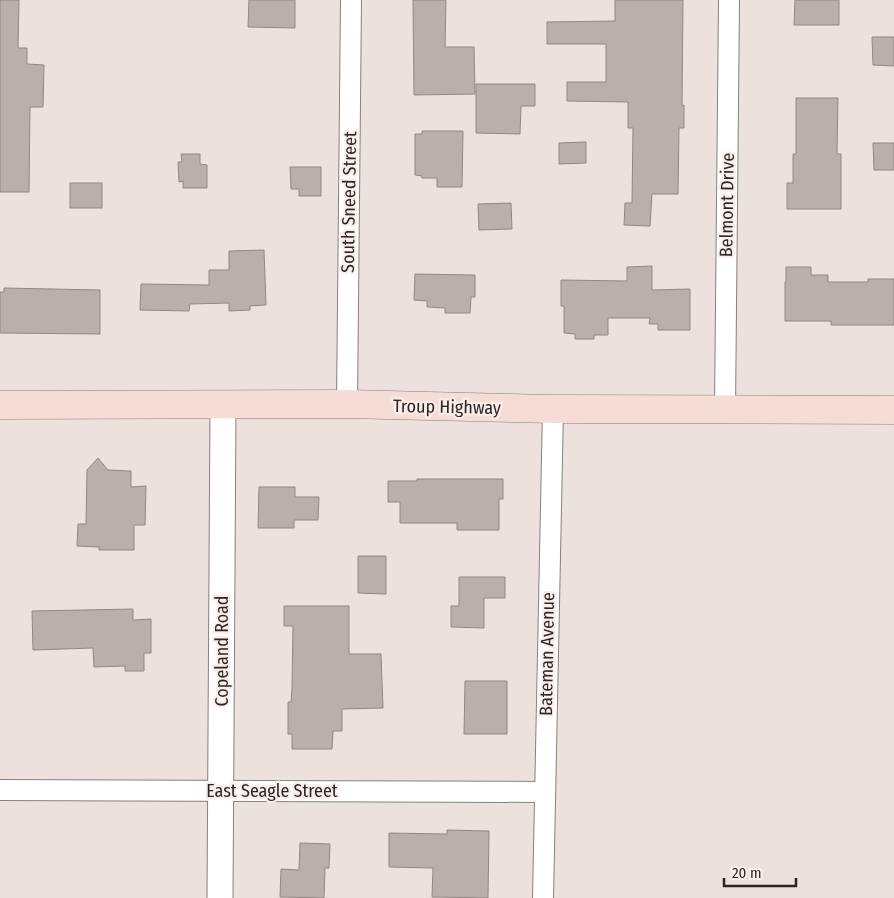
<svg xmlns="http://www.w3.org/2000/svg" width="894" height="898" viewBox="0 0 894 898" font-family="'Fira Sans Condensed',sans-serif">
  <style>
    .building { fill: #baafab; stroke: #928784 }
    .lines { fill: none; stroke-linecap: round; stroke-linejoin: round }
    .minor-casing { stroke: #8a7f7c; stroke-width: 22 }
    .tertiary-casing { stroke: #8a7f7c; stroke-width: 27 }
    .secondary-casing { stroke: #8a7f7c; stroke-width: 29 }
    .minor { stroke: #fff; stroke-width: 20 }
    .tertiary { stroke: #fff; stroke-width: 25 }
    .secondary { stroke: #f5dcd6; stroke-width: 28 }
    .labels { text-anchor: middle; stroke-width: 4.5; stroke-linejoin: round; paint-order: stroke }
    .street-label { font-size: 18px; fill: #2b2625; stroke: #fbeeea }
  </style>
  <rect width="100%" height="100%" fill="#ede1dd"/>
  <g class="building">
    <path d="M 0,0 L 19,0 L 18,48 L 27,48 L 27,64 L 44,65 L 43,107 L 30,107 L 29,192 L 0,192 Z"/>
    <path d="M 249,0 L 295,0 L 295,28 L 248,27 Z"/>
    <path d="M 413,0 L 446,0 L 445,47 L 474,47 L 475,94 L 414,95 Z"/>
    <path d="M 615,0 L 683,0 L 682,106 L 684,105 L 684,128 L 679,128 L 678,194 L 652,194 L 650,226 L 624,225 L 625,203 L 632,203 L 633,128 L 628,128 L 628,102 L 567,101 L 567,82 L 606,82 L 606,44 L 547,44 L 547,22 L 615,21 Z"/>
    <path d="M 795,0 L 839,0 L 839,25 L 794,25 Z"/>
    <path d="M 872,37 L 894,37 L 894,66 L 873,65 Z"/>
    <path d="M 476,84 L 535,84 L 535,106 L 521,106 L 520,134 L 476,133 Z"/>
    <path d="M 796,98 L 838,98 L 837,154 L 841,154 L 841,209 L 787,209 L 787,183 L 793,183 L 793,154 L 796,154 Z"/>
    <path d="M 422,131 L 463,131 L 462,187 L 437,187 L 437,178 L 422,178 L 422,176 L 415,175 L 415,134 L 422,134 Z"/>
    <path d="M 586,142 L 586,163 L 559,164 L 559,143 Z"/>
    <path d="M 873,143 L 894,143 L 894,170 L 874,170 Z"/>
    <path d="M 181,154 L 200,154 L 200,164 L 207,165 L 207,188 L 183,188 L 183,181 L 179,182 L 178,162 L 182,162 Z"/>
    <path d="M 290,167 L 321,167 L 321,196 L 299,196 L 299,189 L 291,189 Z"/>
    <rect x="70" y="183" width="32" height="25"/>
    <path d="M 511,203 L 512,229 L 479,230 L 478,204 Z"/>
    <path d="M 264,250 L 266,305 L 250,306 L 250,310 L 229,311 L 229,303 L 190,304 L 189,311 L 140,310 L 141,284 L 209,285 L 209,270 L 229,270 L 229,251 Z"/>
    <path d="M 652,266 L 652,290 L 690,289 L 690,330 L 658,330 L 658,324 L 649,324 L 650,318 L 608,318 L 608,335 L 594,335 L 594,339 L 575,339 L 575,334 L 564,333 L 564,306 L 561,306 L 561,280 L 627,281 L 627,267 Z"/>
    <path d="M 786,267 L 811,267 L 811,275 L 828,275 L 828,282 L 868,282 L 868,279 L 894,279 L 894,325 L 831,325 L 831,321 L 785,321 L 785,282 L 786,282 Z"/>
    <path d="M 415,274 L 475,275 L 475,297 L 471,297 L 470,313 L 445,313 L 445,308 L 427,307 L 427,301 L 414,300 Z"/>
    <path d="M 4,288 L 100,290 L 100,334 L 0,333 L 0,292 L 4,292 Z"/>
    <path d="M 98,458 L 108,470 L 131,471 L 131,487 L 146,486 L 145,525 L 134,525 L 134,550 L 99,550 L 99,547 L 77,546 L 78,524 L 86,524 L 87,470 Z"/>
    <path d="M 417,479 L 503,479 L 503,499 L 499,499 L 499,530 L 457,530 L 457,523 L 400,523 L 400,502 L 388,502 L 388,481 L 417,481 Z"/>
    <path d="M 259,487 L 295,487 L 295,497 L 319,497 L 318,520 L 294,520 L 294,528 L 258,528 Z"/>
    <path d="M 358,556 L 386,556 L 386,594 L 358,593 Z"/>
    <path d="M 459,577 L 505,577 L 505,598 L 484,598 L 484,628 L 451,627 L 451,606 L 459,606 Z"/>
    <path d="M 284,606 L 349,606 L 349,654 L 381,654 L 383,708 L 342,709 L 342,731 L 333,731 L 332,749 L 292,749 L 292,734 L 288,734 L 288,702 L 291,702 L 292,688 L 293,626 L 284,626 Z"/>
    <path d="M 133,609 L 133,620 L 151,619 L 151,653 L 144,653 L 144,671 L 125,671 L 125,666 L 94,667 L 93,648 L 33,650 L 32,611 Z"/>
    <path d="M 465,681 L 507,681 L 507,734 L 464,734 Z"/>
    <path d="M 447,830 L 489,831 L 488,898 L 432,897 L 433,868 L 389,867 L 389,833 L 447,834 Z"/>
    <path d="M 300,843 L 330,844 L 329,868 L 325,868 L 324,898 L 280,897 L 281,869 L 299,870 Z"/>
  </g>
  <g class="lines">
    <g class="minor-casing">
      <g id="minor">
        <path d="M 347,404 L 351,0"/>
        <path d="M 725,409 L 729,0"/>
        <path d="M 0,790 L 544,792"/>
        <path d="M 543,898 L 553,409"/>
      </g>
    </g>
    <g class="tertiary-casing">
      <path id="tertiary" d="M 220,898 L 223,404"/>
    </g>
    <g class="secondary-casing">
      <path id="secondary" d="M 0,405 L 347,404 L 553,409 L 894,410"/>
    </g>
    <use href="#minor" class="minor"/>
    <use href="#tertiary" class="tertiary"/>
    <use href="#secondary" class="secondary"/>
  </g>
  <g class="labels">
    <g class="street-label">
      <text transform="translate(349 202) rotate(-89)" y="6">South Sneed Street</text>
      <text transform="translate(727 205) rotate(-89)" y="6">Belmont Drive</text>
      <text transform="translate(447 407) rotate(1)" y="6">Troup Highway</text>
      <text transform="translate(222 651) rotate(-90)" y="6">Copeland Road</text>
      <text transform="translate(547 654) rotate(-89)" y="6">Bateman Avenue</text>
      <text x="272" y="797">East Seagle Street</text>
    </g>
  </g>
  <path d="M724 878v8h72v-8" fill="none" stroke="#2b2625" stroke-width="2.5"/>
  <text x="732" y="878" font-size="15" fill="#2b2625" stroke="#fbeeea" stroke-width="4" paint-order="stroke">20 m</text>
</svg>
